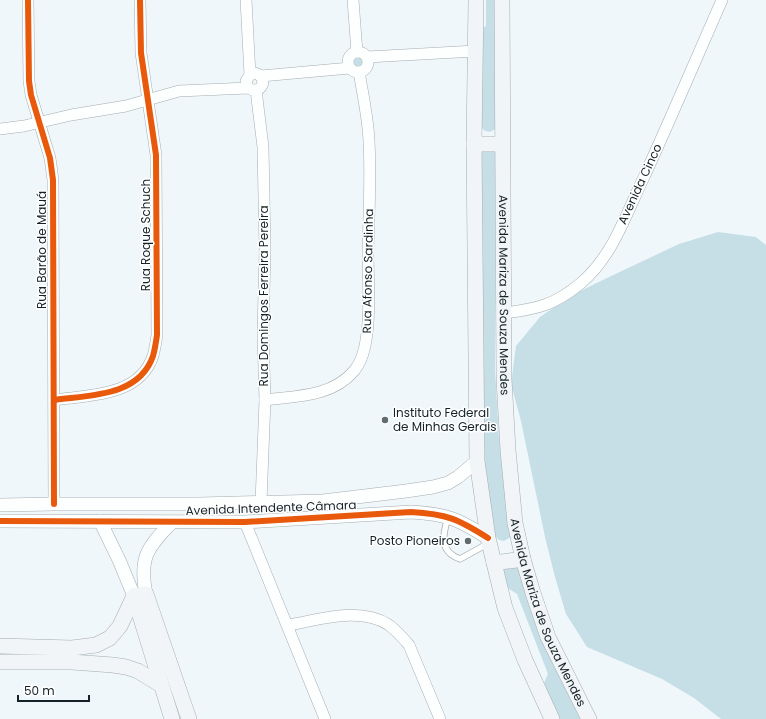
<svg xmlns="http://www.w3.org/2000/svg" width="766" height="719" viewBox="0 0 766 719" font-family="Poppins,sans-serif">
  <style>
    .green { fill: #c6dfe7 }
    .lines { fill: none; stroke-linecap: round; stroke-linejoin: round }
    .service-casing { stroke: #a4adb0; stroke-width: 7 }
    .minor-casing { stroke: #a4adb0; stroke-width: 12 }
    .tertiary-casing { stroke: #a4adb0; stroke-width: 14 }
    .secondary-casing { stroke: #a4adb0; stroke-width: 16 }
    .service { stroke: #fdfefe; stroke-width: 5.5 }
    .minor { stroke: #fdfefe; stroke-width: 11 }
    .tertiary { stroke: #fdfefe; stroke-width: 13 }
    .secondary { stroke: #f2f5f8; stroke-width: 15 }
    .cycleway-casing { stroke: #fff; stroke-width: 8 }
    .cycleway { stroke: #e8590c; stroke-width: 6 }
    .poi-dot { fill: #616c70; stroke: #fff; stroke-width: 1.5 }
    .labels { text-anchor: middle; stroke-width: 3; stroke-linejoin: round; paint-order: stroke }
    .street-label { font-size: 12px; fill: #142126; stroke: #fff }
    .poi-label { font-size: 12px; fill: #142126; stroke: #fff; text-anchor: start }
  </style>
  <rect width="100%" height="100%" fill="#eff7fa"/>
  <g class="green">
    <path d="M 486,0 L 496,0 L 497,128 L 490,132 L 485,131 L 481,127 L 480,30 L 486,26 Z"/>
    <circle cx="357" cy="62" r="7"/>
    <path d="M 483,150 L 496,151 L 495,370 L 499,438 L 511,537 L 504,541 L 499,540 L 495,536 L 487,491 L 482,438 L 481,153 Z"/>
    <path d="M 718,232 L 756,237 L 766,245 L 766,719 L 721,719 L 694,698 L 662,679 L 587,647 L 566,614 L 555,577 L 545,537 L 521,421 L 511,384 L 516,346 L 540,317 L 572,295 L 607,278 L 679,244 Z"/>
    <path d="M 518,565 L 583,719 L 559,719 L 544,683 L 548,674 L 517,594 L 506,587 L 502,570 L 503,567 Z"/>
  </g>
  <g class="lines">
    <g class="service-casing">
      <path id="service" d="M 448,517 C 443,534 438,551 460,559 L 489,543"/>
    </g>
    <g class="minor-casing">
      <g id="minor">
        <path d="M 28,0 L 29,81 L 31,95 L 50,158 L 53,180 L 54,504"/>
        <path d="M 246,0 L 250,75"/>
        <path d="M 353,0 L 357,52"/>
        <circle cx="358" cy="62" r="10"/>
        <path d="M 367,57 L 476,51"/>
        <path d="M 261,76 L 350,68"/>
        <path d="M 256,90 L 263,147 L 265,249 L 263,336 L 265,400 L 261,502"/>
        <path d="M 0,129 L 24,126 L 71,115 L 126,106 L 179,91 L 248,88 C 261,96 270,78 255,73 L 250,75 L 246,81 L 248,88"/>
        <path d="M 504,313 C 537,309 555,305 581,283 C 613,256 626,214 644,177 C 671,118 696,59 722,0"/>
        <path d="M 54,400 C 89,395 139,397 153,356 C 155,349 156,342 157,335 L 156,155 L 141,53 L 140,0"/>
        <path d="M 265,400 C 296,396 332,397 354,371 C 360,364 363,355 365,346 C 371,316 368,280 368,250 C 369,213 371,177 369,141 C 368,118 363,95 359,72"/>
        <path d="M 245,522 C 272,588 298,654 325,719"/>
        <path d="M 288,625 C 319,620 360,606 389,625 C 397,631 403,638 409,645 L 440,719"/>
      </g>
    </g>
    <g class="tertiary-casing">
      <g id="tertiary">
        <path d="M 0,505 L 54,504 L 199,504 L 323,501 L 406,491 L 433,487 L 448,483 L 458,477 L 477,461"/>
        <path d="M 0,521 L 245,522 L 411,512 C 447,514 458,519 488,538"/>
        <path d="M 100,521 L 119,560 L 134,596"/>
        <path d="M 146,594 C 139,558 147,548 171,523"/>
      </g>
    </g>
    <g class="secondary-casing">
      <g id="secondary">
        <path d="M 476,0 L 474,144 L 477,461 L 488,538 L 505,608 L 525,660 L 552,719"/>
        <path id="s1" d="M 502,0 L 504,379 L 508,450 L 515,523 L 523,559 L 533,593 L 548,637 L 589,719"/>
        <path d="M 474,144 L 502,144"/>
        <path d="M 494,563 L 523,559"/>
        <path d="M 134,596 L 146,594 L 189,719"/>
        <path d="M 134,596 L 172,719"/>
        <path d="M 0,646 L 72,648 L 96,645 L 110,638 L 120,626 L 134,596"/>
        <path d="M 0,662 L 72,662 L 113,665 L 126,667 L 138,671 L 161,685"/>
      </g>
    </g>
    <use href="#service" class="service"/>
    <use href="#minor" class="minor"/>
    <use href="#tertiary" class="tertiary"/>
    <use href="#secondary" class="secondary"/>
    <g class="cycleway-casing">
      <g id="cycleway">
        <path d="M 28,0 L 29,81 L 31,95 L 50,158 L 53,180 L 54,504"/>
        <path d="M 54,400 C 89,395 139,397 153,356 C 155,349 156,342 157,335 L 156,155 L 141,53 L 140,0"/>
        <path d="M 0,521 L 245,522 L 411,512 C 447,514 458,519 488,538"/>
      </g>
    </g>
    <use href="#cycleway" class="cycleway"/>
  </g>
  <g class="poi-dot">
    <circle cx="385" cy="420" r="4"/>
    <circle cx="468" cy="541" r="4"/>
  </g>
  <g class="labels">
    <g class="street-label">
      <text transform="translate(640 184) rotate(-65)" y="4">Avenida Cinco</text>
      <text transform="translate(146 235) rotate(-90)" y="4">Rua Roque Schuch</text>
      <text transform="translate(42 250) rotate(-90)" y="4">Rua Barão de Mauá</text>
      <text transform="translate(368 271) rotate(-89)" y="4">Rua Afonso Sardinha</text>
      <text dy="4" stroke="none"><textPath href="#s1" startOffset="295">Avenida Mariza de Souza Mendes</textPath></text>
      <text transform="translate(264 296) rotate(-90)" y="4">Rua Domingos Ferreira Pereira</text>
      <text transform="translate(271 508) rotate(-2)" y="4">Avenida Intendente Câmara</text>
      <text dy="4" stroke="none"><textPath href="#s1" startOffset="619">Avenida Mariza de Souza Mendes</textPath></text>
    </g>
    <g class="poi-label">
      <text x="393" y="417">Instituto Federal<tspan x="393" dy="14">de Minhas Gerais</tspan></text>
      <text x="460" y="545" text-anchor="end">Posto Pioneiros</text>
    </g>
  </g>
  <path d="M18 695v6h71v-6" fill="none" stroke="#142126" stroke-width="2"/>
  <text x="24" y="695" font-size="12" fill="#142126" stroke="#ffffff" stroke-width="3" paint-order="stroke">50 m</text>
</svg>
